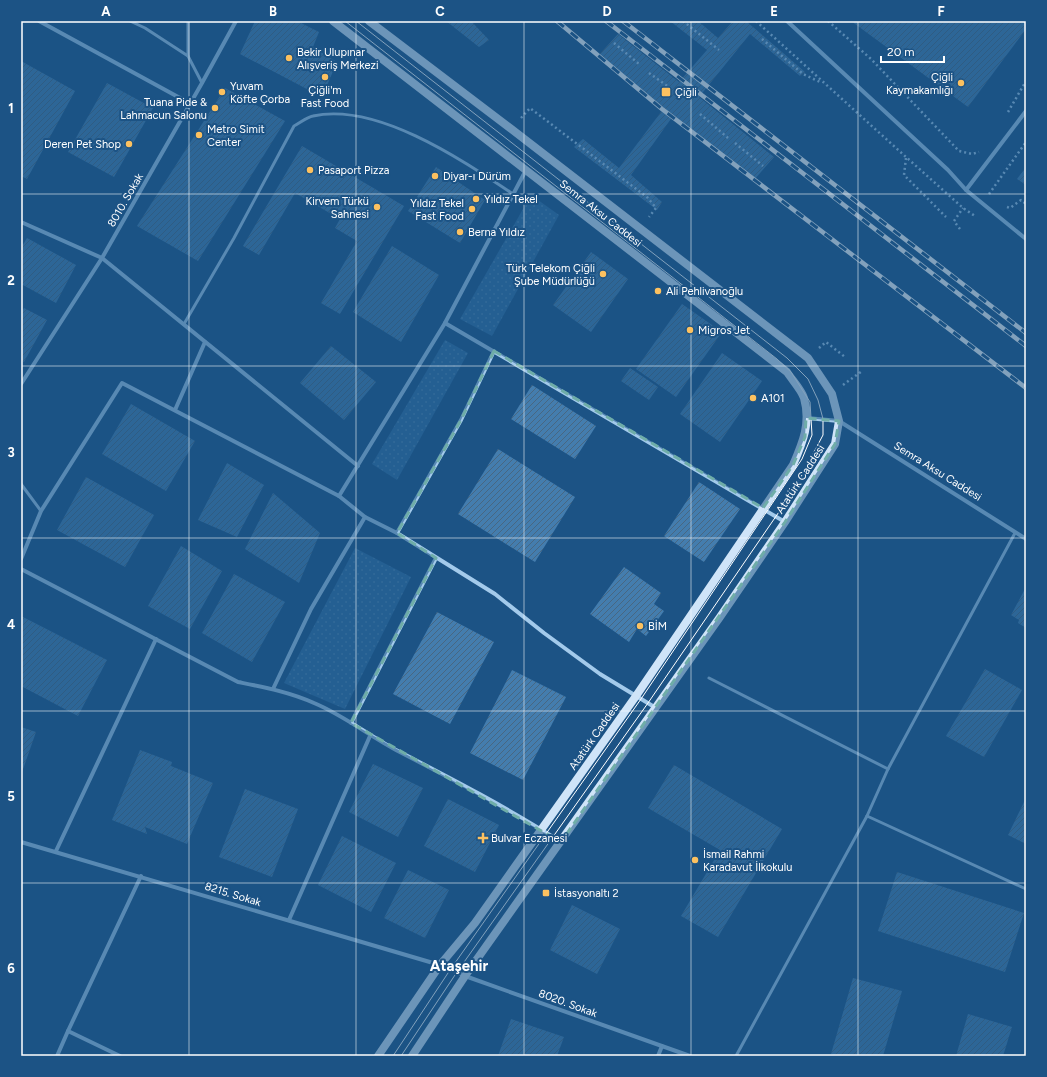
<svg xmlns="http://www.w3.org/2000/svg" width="1047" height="1077" viewBox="0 0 1047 1077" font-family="Figtree,sans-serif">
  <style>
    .grass { fill: url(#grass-dots) }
    .building { fill: url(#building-hatch) }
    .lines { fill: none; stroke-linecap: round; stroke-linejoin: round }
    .path { stroke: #a3caeb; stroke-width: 2.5; stroke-dasharray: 2 3; stroke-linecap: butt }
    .lane { stroke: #a3caeb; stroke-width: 3 }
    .street { stroke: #a3caeb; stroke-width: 4 }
    .secondary { stroke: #cfe4f8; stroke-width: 8 }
    .tram { stroke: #fff; stroke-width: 1 }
    .rail-casing { stroke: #fff; stroke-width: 4.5 }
    .rail { stroke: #1c5385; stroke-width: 3; stroke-dasharray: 9; stroke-linecap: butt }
    .marked { fill: none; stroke: #6fada8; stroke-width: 3; stroke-dasharray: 8 5; stroke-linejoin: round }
    .grid { fill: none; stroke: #fff; stroke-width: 1; stroke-opacity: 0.55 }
    .poi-dot { fill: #fcc160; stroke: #1c5385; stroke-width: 1.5 }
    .labels { text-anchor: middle; stroke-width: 4; stroke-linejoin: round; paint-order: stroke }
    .poi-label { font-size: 11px; fill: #fff; stroke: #1c5385; text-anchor: start }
    .street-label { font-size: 11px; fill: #fff; stroke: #1c5385 }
    .district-label { font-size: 15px; font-weight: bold; fill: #fff; stroke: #1c5385 }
    .neatline { fill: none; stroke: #fff; stroke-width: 1.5 }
    .grid-label { font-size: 13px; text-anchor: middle; font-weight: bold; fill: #fff }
  </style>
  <defs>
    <pattern id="grass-dots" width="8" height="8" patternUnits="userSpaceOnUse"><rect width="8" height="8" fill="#2f6da3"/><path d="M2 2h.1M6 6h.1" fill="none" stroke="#4e83b1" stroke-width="1.8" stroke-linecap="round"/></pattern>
    <pattern id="building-hatch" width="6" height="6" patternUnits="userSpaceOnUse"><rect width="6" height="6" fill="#447dae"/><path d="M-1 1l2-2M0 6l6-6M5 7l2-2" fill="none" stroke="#486782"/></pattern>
  </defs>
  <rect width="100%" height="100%" fill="#1c5385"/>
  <g class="grass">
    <path d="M 531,195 L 559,215 L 492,336 L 460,319 Z"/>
    <path d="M 445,340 L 468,353 L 397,480 L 372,464 Z"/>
    <path d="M 355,548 L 411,577 L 345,709 L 284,683 Z"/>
  </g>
  <g class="building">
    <path d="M 255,21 L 297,21 L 319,32 L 313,47 L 337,62 L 322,97 L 240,54 Z"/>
    <path d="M 446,21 L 471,21 L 489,40 L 479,47 Z"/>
    <path d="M 670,21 L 698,21 L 718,38 L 733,21 L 746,21 L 805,72 L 800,76 L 750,34 L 699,97 L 774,157 L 754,180 L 673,116 L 631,175 L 662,202 L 657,210 L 574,147 L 583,139 L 619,168 L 664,108 L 598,56 L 618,34 L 679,82 L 707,50 Z"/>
    <path d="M 851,21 L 1026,21 L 1026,29 L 968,107 Z"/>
    <path d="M 21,61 L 75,91 L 27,179 L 21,176 Z"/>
    <path d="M 107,83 L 153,108 L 114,177 L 68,152 Z"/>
    <path d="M 225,88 L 285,121 L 198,261 L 137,226 Z"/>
    <path d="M 302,146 L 404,206 L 340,314 L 321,303 L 357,241 L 335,228 L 340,219 L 295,193 L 259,255 L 243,246 Z"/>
    <path d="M 436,167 L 485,200 L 460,243 L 408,211 Z"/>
    <path d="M 1026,167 L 1026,185 L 1017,179 Z"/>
    <path d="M 27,238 L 76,265 L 56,303 L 21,284 L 21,248 Z"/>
    <path d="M 392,246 L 439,275 L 401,342 L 353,312 Z"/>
    <path d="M 591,252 L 628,279 L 591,332 L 553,305 Z"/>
    <path d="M 682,304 L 722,332 L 676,397 L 636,369 Z"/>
    <path d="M 24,308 L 47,320 L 24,362 L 21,360 L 21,313 Z"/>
    <path d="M 331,346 L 376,382 L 344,420 L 300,383 Z"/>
    <path d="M 722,353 L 762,381 L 720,442 L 680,414 Z"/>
    <path d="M 630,368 L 658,387 L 649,400 L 621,381 Z"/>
    <path d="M 532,385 L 596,426 L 575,459 L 511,419 Z"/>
    <path d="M 131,404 L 195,441 L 166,491 L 102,454 Z"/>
    <path d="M 498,449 L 575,497 L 535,562 L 458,514 Z"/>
    <path d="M 227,463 L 264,485 L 237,537 L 198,520 Z"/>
    <path d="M 86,477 L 154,515 L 125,567 L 57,530 Z"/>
    <path d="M 699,482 L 740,509 L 704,562 L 664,536 Z"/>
    <path d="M 273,493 L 320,533 L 299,583 L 245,549 Z"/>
    <path d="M 181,546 L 222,571 L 190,629 L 148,606 Z"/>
    <path d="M 624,567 L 661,593 L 654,604 L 664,611 L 646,636 L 637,629 L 629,642 L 590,614 Z"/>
    <path d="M 234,574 L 285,602 L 252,662 L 202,633 Z"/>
    <path d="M 1026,587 L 1026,628 L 1018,623 L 1019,620 L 1011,615 Z"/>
    <path d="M 437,612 L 494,642 L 450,724 L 393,694 Z"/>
    <path d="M 21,616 L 107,660 L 78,716 L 21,686 Z"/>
    <path d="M 985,669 L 1022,690 L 984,757 L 946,736 Z"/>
    <path d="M 512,670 L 566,697 L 523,780 L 470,753 Z"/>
    <path d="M 21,727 L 36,732 L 21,775 Z"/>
    <path d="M 140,750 L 172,762 L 171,766 L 213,783 L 187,844 L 145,827 L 147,834 L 112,820 Z"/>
    <path d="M 373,764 L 423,788 L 398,837 L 349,812 Z"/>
    <path d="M 674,765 L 782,829 L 718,937 L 681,916 L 720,850 L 648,808 Z"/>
    <path d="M 245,789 L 298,809 L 272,877 L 219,857 Z"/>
    <path d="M 1026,798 L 1026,844 L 1008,835 Z"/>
    <path d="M 448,799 L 499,825 L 475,872 L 424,846 Z"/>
    <path d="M 342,836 L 396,863 L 371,912 L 318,885 Z"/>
    <path d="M 408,870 L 449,890 L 425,938 L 384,918 Z"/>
    <path d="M 897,872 L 1024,913 L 1005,972 L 878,931 Z"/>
    <path d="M 572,905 L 620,929 L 597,974 L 550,950 Z"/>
    <path d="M 853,978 L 902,991 L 883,1056 L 837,1056 L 831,1054 Z"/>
    <path d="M 968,1014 L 1012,1027 L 1003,1056 L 956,1056 Z"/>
    <path d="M 511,1019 L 564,1037 L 557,1056 L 498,1056 Z"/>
  </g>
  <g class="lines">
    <g class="path">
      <path d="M 683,21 L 719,50"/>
      <path d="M 756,21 L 906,157 L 963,208 L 975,216"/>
      <path d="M 828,21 L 871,59 L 959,151 L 972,154 L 979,152"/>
      <path d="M 762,39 L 803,74 L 822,83"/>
      <path d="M 614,43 L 639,64"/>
      <path d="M 649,73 L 673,90"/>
      <path d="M 1008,112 L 1026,81"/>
      <path d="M 700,114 L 728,138"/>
      <path d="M 521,118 L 530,108 L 648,198 L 656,208 L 649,217"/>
      <path d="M 735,143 L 763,166"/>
      <path d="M 906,158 L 904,175 L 946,217"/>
      <path d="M 989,194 L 1026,142"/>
      <path d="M 1007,207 L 1010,208 L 1021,200 L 1026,204"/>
      <path d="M 960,229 L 954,221 L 963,208"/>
      <path d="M 819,348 L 826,342 L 845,357"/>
      <path d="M 843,385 L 862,371"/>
    </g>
    <g class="lane">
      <path d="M 130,21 L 145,28 L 188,56 L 202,83"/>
      <path d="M 188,21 L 188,56"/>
      <path d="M 184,324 L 234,238 L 294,126 C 300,123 307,117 313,116 C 377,102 462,160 513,194"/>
      <path d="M 21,484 L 41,511"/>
      <path d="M 709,678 L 888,769"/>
      <path d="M 867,816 L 1026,889"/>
      <path d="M 736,1056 L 867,816 L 888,769 L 1015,533"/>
    </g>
    <g class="street">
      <path d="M 39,21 L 191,104"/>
      <path d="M 787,21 L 948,170 L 966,190 L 1026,239"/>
      <path d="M 966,190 L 1026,111"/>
      <path d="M 21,222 L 102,258 L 358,466"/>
      <path d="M 445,323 L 785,522"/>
      <path d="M 21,384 L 102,258 L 202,83 L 236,21"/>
      <path d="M 175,410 L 205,342"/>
      <path d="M 807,418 L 839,421 L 1026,539"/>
      <path d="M 339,496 L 445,323 L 526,170"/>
      <path d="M 397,533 L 461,420 L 494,351"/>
      <path d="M 21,559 L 41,511 L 122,383 L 339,496 L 365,517 L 397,533 L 495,594 L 544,633 L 600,674 L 656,708"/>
      <path d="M 21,569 L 238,682 C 263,687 290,692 314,703 C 343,715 368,735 396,750 C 452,779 508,808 561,842"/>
      <path d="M 273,689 L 311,609 L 365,517"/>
      <path d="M 351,723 L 436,558"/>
      <path d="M 21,842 L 440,965 L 465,976 L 690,1056"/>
      <path d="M 56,851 L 156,639"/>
      <path d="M 289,920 L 370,736"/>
      <path d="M 57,1056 L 68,1031"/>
      <path d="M 120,1056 L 68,1031 L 141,876"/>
      <path d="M 658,1056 L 662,1046"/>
    </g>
    <g class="secondary">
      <path d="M 333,21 L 787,372 C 792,380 801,389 804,398 C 811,423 803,442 793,465 L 636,696 L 475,923 L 440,965 L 378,1056"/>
      <path d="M 369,21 L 510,128 L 808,358 L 832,394 L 839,421 L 835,444 L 785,522 L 720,617 L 465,976 L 412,1056"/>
    </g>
    <g class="tram">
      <path d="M 345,21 L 777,359 L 791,372 L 810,402 L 812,435 L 802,459 L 641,699 L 450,970 L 393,1056"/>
      <path d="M 356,21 L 787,358 L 808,379 L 818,400 L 823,419 L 823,435 L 794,490 L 648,703 L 457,972 L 401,1056"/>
    </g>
    <g class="rail-casing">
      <g id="rail">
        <path d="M 557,21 L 662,109 L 1026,388"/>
        <path d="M 606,21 L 1026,346"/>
        <path d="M 623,21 L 1026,333"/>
      </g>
    </g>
    <use href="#rail" class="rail"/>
  </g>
  <path d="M0 0H1047V1077H0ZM 494,351 L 763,508 L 793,465 L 805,437 L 806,418 L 839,421 L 835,444 L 785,522 L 561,842 L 351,723 L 436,558 L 397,533 L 461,420 Z" fill="#1c5385" fill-opacity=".55" fill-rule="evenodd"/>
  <path class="marked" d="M 494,351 L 763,508 L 793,465 L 805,437 L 806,418 L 839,421 L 835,444 L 785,522 L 561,842 L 351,723 L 436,558 L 397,533 L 461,420 Z"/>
  <path class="grid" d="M 189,21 L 189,1056M 356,21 L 356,1056M 524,21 L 524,1056M 691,21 L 691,1056M 858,21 L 858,1056M 21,194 L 1026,194M 21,366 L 1026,366M 21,538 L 1026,538M 21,711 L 1026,711M 21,883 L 1026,883"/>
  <g class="poi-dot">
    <circle cx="289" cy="58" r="4"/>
    <circle cx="325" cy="77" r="4"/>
    <circle cx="961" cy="83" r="4"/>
    <circle cx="222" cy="92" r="4"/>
    <rect x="661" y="87" width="10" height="10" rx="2"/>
    <circle cx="215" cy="108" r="4"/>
    <circle cx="199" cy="135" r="4"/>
    <circle cx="129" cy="144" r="4"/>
    <circle cx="310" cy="170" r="4"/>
    <circle cx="435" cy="176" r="4"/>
    <circle cx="476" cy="199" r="4"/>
    <circle cx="377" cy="207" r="4"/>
    <circle cx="472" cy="209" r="4"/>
    <circle cx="460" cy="232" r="4"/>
    <circle cx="603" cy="274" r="4"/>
    <circle cx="658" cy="291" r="4"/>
    <circle cx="690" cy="330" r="4"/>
    <circle cx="753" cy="398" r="4"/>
    <circle cx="640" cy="626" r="4"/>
    <path d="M481 832h4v4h4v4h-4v4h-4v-4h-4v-4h4z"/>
    <circle cx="695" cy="860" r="4"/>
    <rect x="542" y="889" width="8" height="8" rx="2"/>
  </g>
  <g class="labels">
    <g class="poi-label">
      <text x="297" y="56">Bekir Ulupınar<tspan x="297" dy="13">Alışveriş Merkezi</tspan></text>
      <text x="953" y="81" text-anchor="end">Çiğli<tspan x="953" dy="13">Kaymakamlığı</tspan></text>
      <text x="230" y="90">Yuvam<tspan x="230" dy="13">Köfte Çorba</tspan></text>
      <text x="325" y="94" text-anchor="middle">Çiğli'm<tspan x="325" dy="13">Fast Food</tspan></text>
      <text x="675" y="96">Çiğli</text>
      <text x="207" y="106" text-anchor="end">Tuana Pide &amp;<tspan x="207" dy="13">Lahmacun Salonu</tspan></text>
      <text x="207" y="133">Metro Simit<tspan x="207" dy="13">Center</tspan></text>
      <text x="121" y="148" text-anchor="end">Deren Pet Shop</text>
      <text x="318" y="174">Pasaport Pizza</text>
      <text x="443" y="180">Diyar-ı Dürüm</text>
      <text x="484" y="203">Yıldız Tekel</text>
      <text x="369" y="205" text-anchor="end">Kirvem Türkü<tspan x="369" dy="13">Sahnesi</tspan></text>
      <text x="464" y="207" text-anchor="end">Yıldız Tekel<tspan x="464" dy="13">Fast Food</tspan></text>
      <text x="468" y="236">Berna Yıldız</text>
      <text x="595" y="272" text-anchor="end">Türk Telekom Çiğli<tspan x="595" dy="13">Şube Müdürlüğü</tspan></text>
      <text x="666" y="295">Ali Pehlivanoğlu</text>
      <text x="698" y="334">Migros Jet</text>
      <text x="761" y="402">A101</text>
      <text x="648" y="630">BİM</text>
      <text x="491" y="842">Bulvar Eczanesi</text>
      <text x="703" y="858">İsmail Rahmi<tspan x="703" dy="13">Karadavut İlkokulu</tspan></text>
      <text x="554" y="897">İstasyonaltı 2</text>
    </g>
    <g class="street-label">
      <text transform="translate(125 200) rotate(-60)" y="4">8010. Sokak</text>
      <text transform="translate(601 213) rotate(38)" y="4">Semra Aksu Caddesi</text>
      <text transform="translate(938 471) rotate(32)" y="4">Semra Aksu Caddesi</text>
      <text transform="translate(800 479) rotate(-57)" y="4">Atatürk Caddesi</text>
      <text transform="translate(594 736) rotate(-55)" y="4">Atatürk Caddesi</text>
      <text transform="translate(233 894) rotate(17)" y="4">8215. Sokak</text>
      <text transform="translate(568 1003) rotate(20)" y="4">8020. Sokak</text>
    </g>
    <g class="district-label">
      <text x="459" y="971">Ataşehir</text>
    </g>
  </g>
  <rect width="1047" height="1077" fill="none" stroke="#1c5385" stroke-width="44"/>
  <path d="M881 56v6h63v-6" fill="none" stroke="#ffffff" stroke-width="2"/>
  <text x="887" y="56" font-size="12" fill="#ffffff" stroke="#1c5385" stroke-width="3" paint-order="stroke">20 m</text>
  <rect x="22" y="22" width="1003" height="1033" class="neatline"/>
  <g class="grid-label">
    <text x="106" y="16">A</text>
    <text x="273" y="16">B</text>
    <text x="440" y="16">C</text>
    <text x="607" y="16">D</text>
    <text x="774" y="16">E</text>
    <text x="941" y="16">F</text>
    <text x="11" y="113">1</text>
    <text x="11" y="285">2</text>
    <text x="11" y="457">3</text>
    <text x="11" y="629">4</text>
    <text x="11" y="801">5</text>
    <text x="11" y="973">6</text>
  </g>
</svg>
